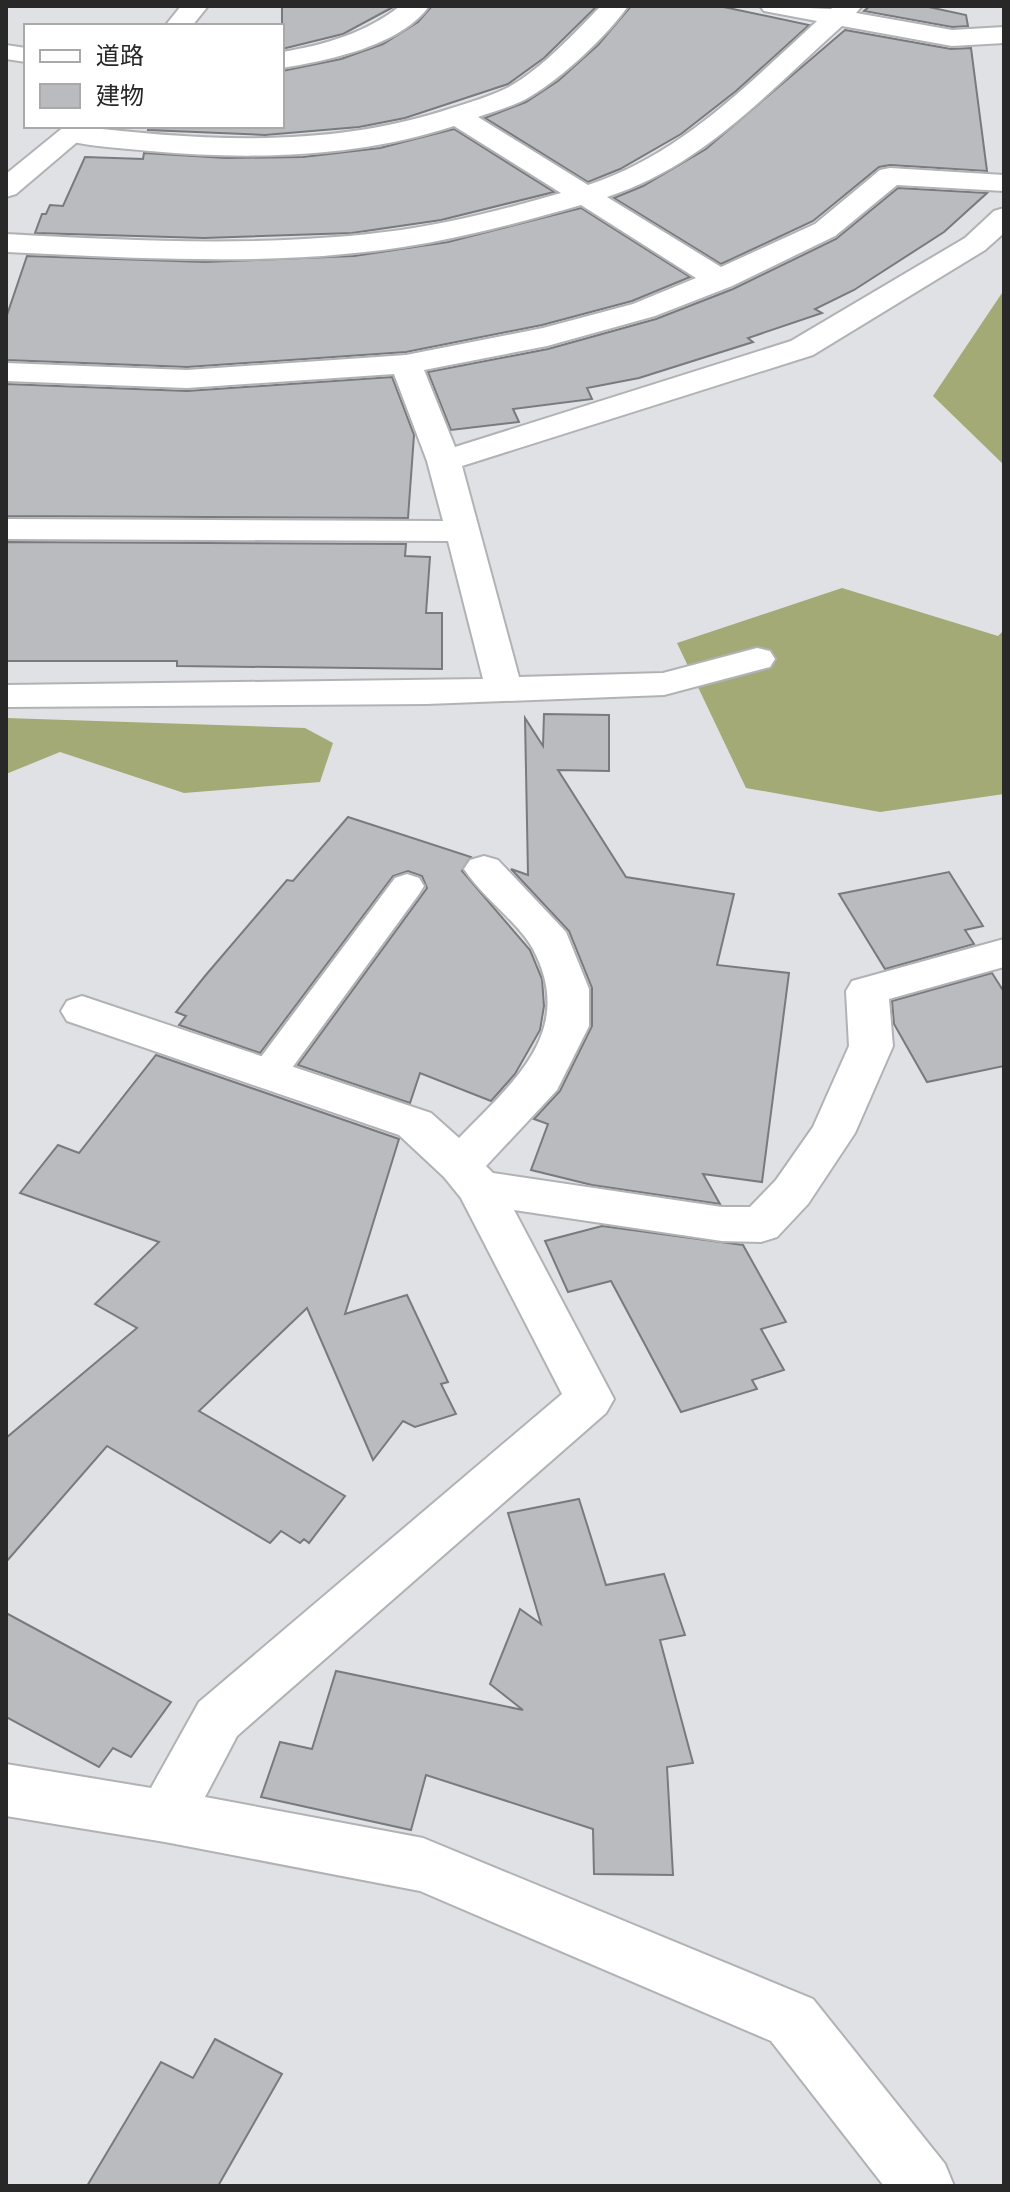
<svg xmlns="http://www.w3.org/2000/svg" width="1010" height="2192" viewBox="0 0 1010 2192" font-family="Merriweather,'Noto Sans JP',serif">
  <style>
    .forest { fill: #a4aa75 }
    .building { fill: #babbbf; stroke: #797a7e; stroke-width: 2 }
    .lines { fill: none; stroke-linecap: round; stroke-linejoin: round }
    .service-casing { stroke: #b1b2b6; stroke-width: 4 }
    .minor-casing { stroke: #b1b2b6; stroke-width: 4 }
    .tertiary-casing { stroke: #b1b2b6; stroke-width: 4 }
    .service { fill: #fff; fill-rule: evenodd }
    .minor { fill: #fff; fill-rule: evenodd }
    .tertiary { fill: #fff; fill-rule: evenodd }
  </style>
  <rect width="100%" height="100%" fill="#dfe1e5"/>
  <g class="forest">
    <path d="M 1004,290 L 1004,465 L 933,396 Z"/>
    <path d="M 842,588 L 998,636 L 1004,630 L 1004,794 L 880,812 L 746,788 L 677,643 Z"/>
    <path d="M 6,718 L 305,728 L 333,743 L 320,782 L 184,793 L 60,752 L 6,774 Z"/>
  </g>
  <g class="building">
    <path d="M 282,6 L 395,6 L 343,34 L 282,49 Z"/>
    <path d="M 432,6 L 597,6 L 544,58 L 508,84 L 405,118 L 359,127 L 265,135 L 148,130 L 149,126 L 282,126 L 282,71 L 341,59 L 383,44 L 418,22 Z"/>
    <path d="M 631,6 L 719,6 L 809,25 L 736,91 L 681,134 L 620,169 L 588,182 L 485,118 L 526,102 L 558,81 L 598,45 Z"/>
    <path d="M 870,6 L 924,6 L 966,15 L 968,26 L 952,27 L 864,11 Z"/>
    <path d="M 845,30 L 951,49 L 971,48 L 987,171 L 890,165 L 879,167 L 813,221 L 721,264 L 614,198 L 643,186 L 706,149 Z"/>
    <path d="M 454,129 L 554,192 L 441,220 L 352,233 L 204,238 L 35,233 L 42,214 L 46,214 L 50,205 L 63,206 L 85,157 L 143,159 L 144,153 L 226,158 L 303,157 L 380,148 Z"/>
    <path d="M 898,188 L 987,193 L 944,232 L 854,290 L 815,309 L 822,313 L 748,338 L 753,342 L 639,378 L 587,388 L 592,399 L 513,409 L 519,422 L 451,430 L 428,372 L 548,349 L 656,319 L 733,289 L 836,239 Z"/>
    <path d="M 581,208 L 690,277 L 632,301 L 542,325 L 406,352 L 187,367 L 6,360 L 6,318 L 27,256 L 205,262 L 354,256 L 448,242 Z"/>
    <path d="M 392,377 L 414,435 L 408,518 L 6,516 L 6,384 L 187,391 Z"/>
    <path d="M 6,542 L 406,544 L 405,556 L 430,557 L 426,613 L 442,613 L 442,669 L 177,666 L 177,661 L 6,661 Z"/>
    <path d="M 544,714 L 609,715 L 609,771 L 558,770 L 626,877 L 734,894 L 717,965 L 789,973 L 762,1182 L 703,1174 L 720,1204 L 592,1185 L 531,1170 L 548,1124 L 534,1119 L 560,1091 L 592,1026 L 592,988 L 569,931 L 511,869 L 528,875 L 525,718 L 543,746 Z"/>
    <path d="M 348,817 L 471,857 L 462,871 L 530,950 L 542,979 L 544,1006 L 540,1030 L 515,1074 L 491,1101 L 420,1073 L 410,1103 L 298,1065 L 427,888 L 422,876 L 408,871 L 393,876 L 260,1053 L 179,1025 L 186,1016 L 176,1012 L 205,976 L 287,880 L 293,881 Z"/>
    <path d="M 949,872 L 983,926 L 965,930 L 974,944 L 885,969 L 839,894 Z"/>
    <path d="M 992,973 L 1004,992 L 1004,1066 L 927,1082 L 894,1024 L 892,1001 Z"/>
    <path d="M 156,1055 L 399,1139 L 345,1314 L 407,1295 L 448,1382 L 441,1384 L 456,1414 L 415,1427 L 403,1421 L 373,1460 L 307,1308 L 199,1411 L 345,1496 L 309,1543 L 304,1539 L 300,1543 L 281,1531 L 270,1543 L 107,1446 L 6,1562 L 6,1438 L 137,1328 L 95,1304 L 159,1242 L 20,1193 L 58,1145 L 79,1153 Z"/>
    <path d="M 602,1226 L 743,1245 L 786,1322 L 761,1329 L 784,1370 L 752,1380 L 757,1389 L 681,1412 L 611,1281 L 568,1292 L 545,1241 Z"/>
    <path d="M 579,1499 L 606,1585 L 664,1574 L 685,1635 L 660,1640 L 693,1763 L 667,1767 L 673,1875 L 594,1874 L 593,1829 L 426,1775 L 411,1830 L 261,1797 L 280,1742 L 312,1749 L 336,1671 L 523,1710 L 490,1684 L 520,1609 L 541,1624 L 508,1513 Z"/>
    <path d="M 6,1613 L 171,1702 L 131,1757 L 113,1748 L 99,1767 L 6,1717 Z"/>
    <path d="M 215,2039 L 282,2074 L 218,2186 L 87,2186 L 161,2062 L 193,2078 Z"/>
  </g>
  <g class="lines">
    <g class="service-casing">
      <g id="service">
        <path d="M 6,45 L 26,48 L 26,62 L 6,59 Z"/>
        <path d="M 407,874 L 419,878 L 424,886 L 419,894 L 281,1083 L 268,1087 L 255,1083 L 249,1074 L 255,1065 L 395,878 Z"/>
      </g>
    </g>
    <g class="minor-casing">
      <g id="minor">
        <path d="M 400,6 L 429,6 C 401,46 326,61 282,68 L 282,52 C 325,45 366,33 400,6 Z"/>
        <path d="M 601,6 L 628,6 C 606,37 563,77 531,96 C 515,106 495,111 478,117 L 588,185 C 680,155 747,85 817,21 L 764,11 L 760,6 L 831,9 L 834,6 L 862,6 L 856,13 L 952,30 L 1004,27 L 1004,43 L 952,46 L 842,26 C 769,91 703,166 607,197 L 721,267 L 815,224 L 880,170 L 890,168 L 1004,175 L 1004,191 L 897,185 L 835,236 L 732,286 L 655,316 L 547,346 L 424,370 L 455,447 L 791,341 L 965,238 L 994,211 L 1004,208 L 1004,233 L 985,250 L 813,355 L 462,466 L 519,677 L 663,673 L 757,648 L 770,651 L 775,659 L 770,667 L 664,695 L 427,704 L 6,707 L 6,685 L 483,679 L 448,541 L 6,539 L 6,519 L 443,521 L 427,461 L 394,374 L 187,388 L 6,381 L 6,363 L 187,370 L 406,355 L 543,328 L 633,304 L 696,278 L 581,205 C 522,222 463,238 403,247 C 272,267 138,258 6,252 L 6,234 C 137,241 270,248 401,230 C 456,222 509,208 561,193 L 454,126 C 356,158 251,160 150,151 C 121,148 92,147 64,140 L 60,134 L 64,128 L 76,126 C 202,141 330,149 452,108 C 471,102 491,96 509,87 C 544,67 573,34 601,6 Z"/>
        <path d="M 484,856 L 498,860 L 566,932 L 589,989 L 589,1026 L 557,1090 L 486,1166 L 493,1173 L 722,1207 L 750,1207 L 776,1180 L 813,1127 L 849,1046 L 846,991 L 852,981 L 1004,939 L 1004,967 L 889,999 L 893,1046 L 855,1133 L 808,1204 L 777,1237 L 761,1242 L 722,1241 L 514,1210 L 614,1399 L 606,1413 L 237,1736 L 205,1797 L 423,1838 L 813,1999 L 945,2164 L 954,2186 L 884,2186 L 771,2041 L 420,1891 L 165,1842 L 6,1816 L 6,1764 L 151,1788 L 199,1702 L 562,1394 L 461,1198 L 444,1177 L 399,1135 L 67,1021 L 61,1011 L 67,1001 L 82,996 L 97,1001 L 431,1113 L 459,1138 C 512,1083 577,1032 533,949 C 518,922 482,897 464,869 L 470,860 Z"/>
      </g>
    </g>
    <g class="tertiary-casing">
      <g id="tertiary">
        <path d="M 181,6 L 208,6 L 192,26 L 165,26 Z"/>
        <path d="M 65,126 L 96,126 L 16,194 L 6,197 L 6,174 Z"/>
      </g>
    </g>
    <use href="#service" class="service"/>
    <use href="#minor" class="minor"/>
    <use href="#tertiary" class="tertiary"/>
  </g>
  <rect width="1010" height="2192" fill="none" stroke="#282829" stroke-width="16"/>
  <rect x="24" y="24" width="260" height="104" fill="#ffffff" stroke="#a9a9a9" stroke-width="2"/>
  <rect x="40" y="50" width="40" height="12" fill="#ffffff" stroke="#a9a9a9" stroke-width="2"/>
  <text x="96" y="64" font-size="24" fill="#282829">道路</text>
  <rect x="40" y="84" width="40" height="24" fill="#babbbf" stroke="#a9a9a9" stroke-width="2"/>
  <text x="96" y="104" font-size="24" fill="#282829">建物</text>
</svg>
